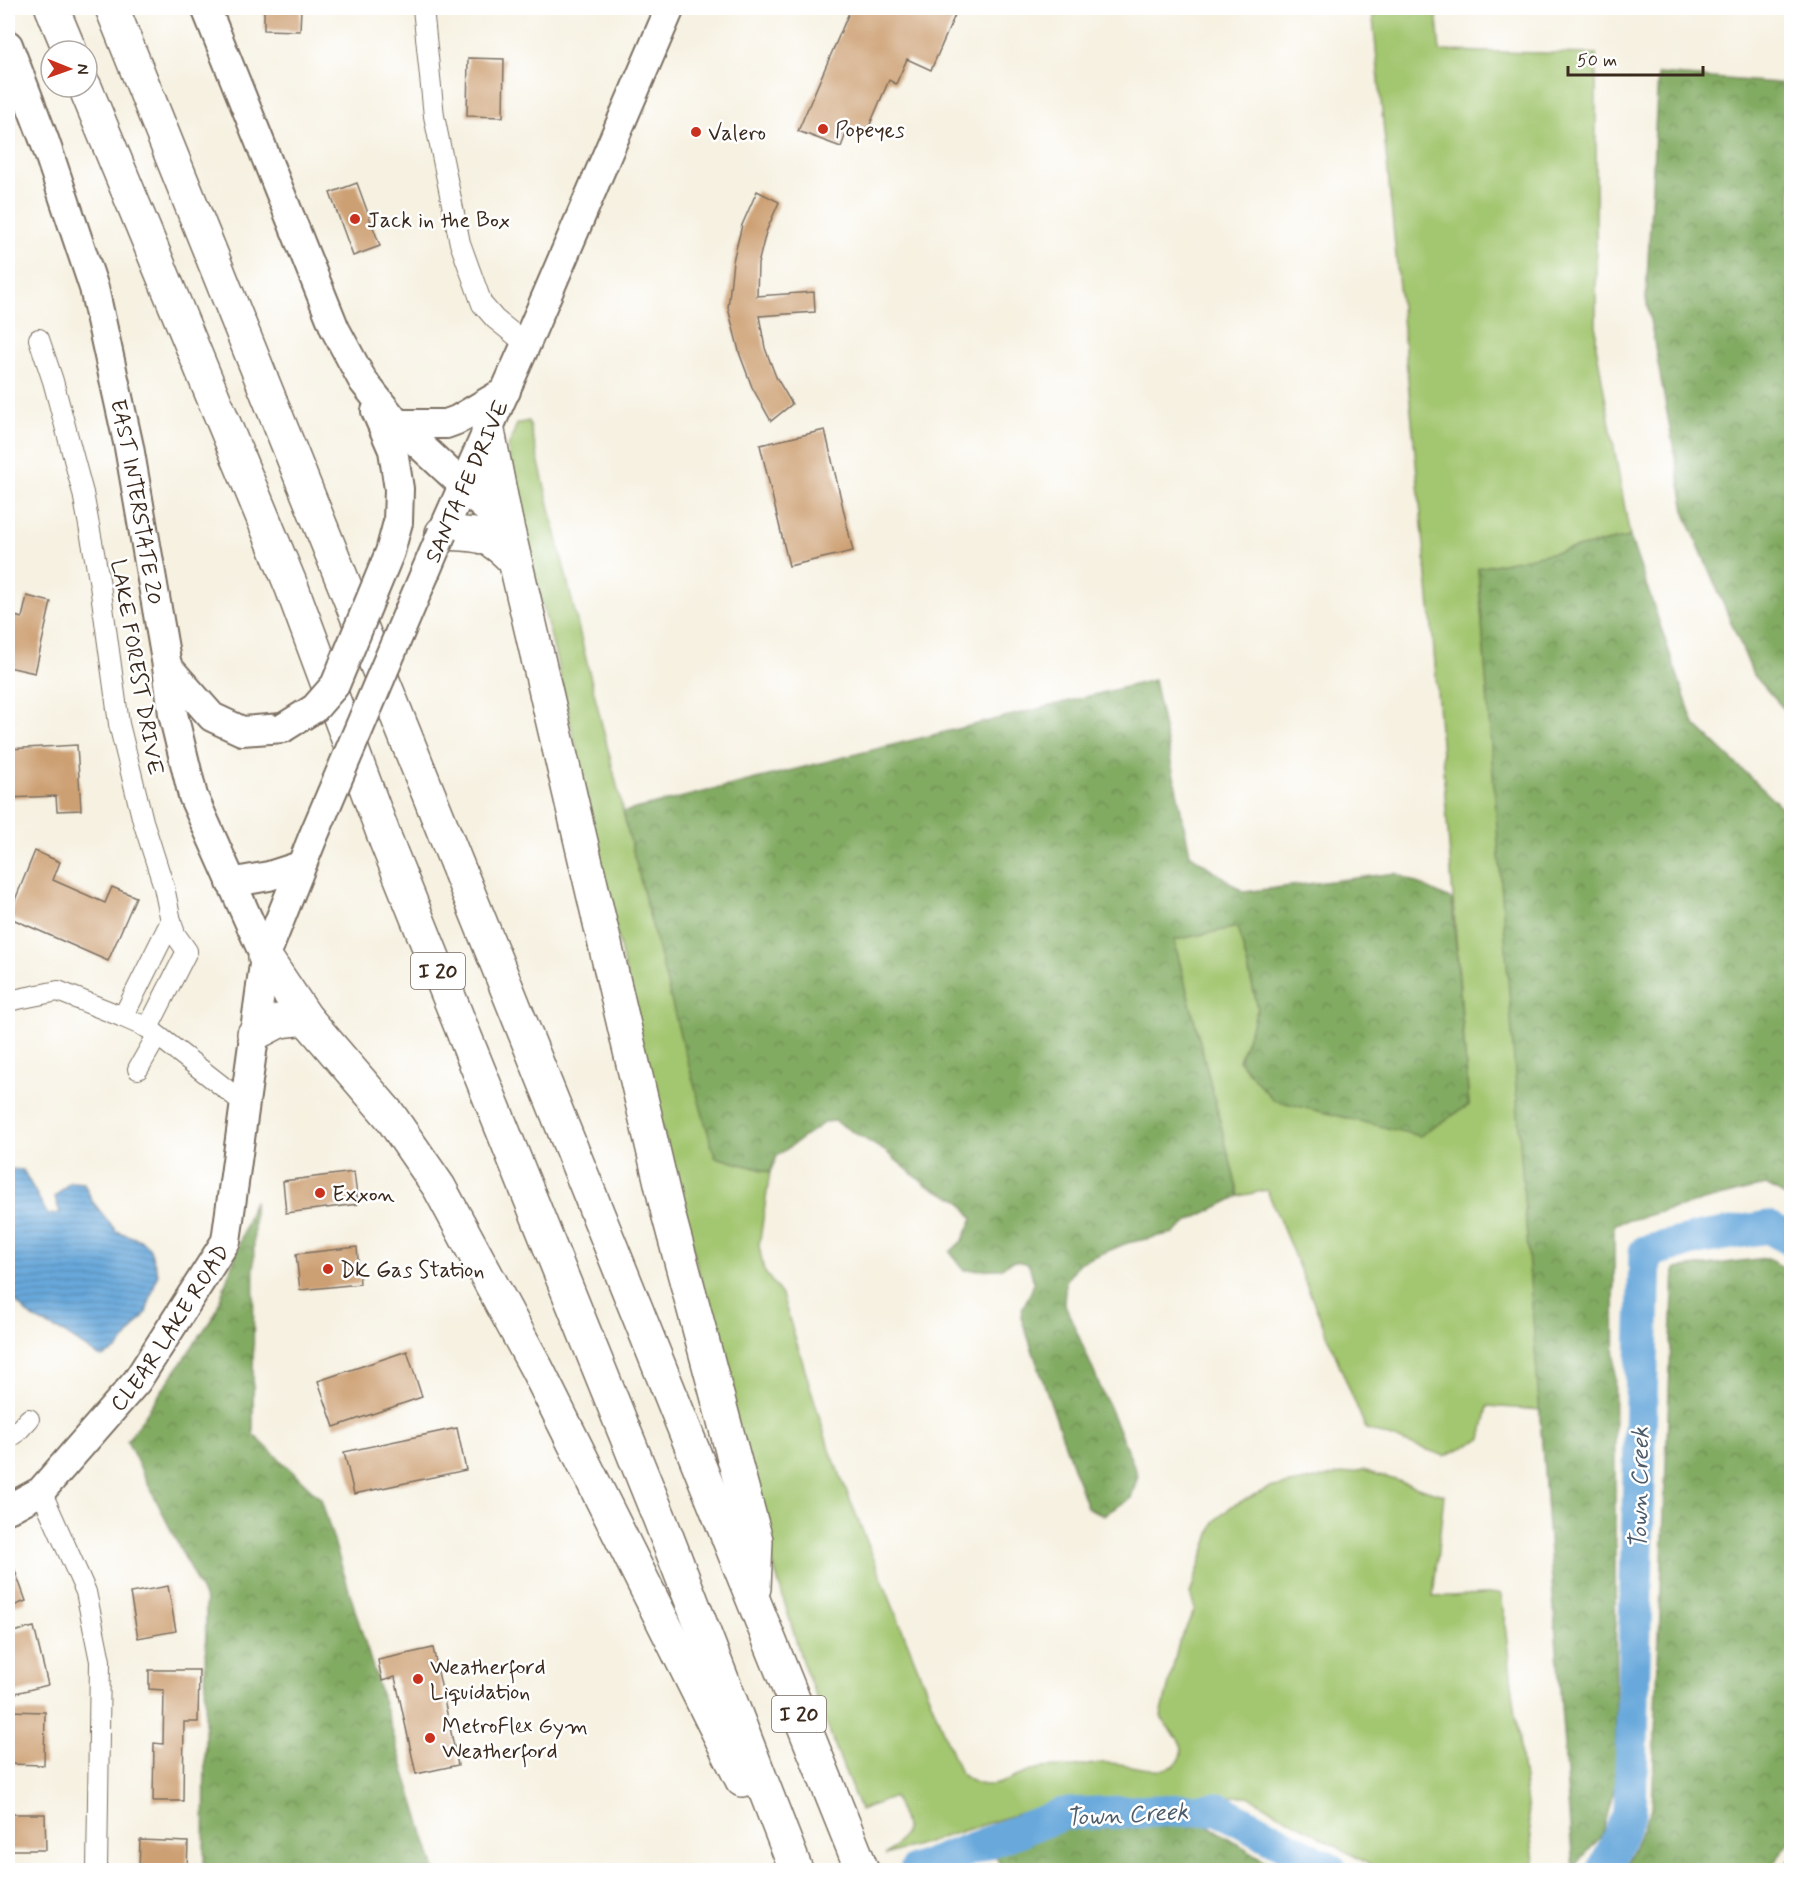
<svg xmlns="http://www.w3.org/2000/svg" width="1799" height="1878" viewBox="0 0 1799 1878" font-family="Mynerve,sans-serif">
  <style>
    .green { fill: #a3c66f; stroke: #6f7846; stroke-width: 1.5 }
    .forest { fill: url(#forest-crowns); stroke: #5e6a40; stroke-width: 1.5 }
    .water { fill: url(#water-rules); stroke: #51697c; stroke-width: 1.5 }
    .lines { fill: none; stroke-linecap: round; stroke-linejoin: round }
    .river { stroke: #67a8db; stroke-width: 33 }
    .building { fill: #cda073 }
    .street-casing { stroke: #7c7062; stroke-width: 22 }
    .secondary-casing { stroke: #7c7062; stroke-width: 32 }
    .highway-casing { stroke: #7c7062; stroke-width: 36 }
    .street { stroke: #fff; stroke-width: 20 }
    .secondary { stroke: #fff; stroke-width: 28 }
    .highway { stroke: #fff; stroke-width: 33 }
    .rail-casing { stroke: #3b2a1e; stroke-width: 7 }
    .rail { stroke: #fff; stroke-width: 4.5; stroke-dasharray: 14; stroke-linecap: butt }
    .secondary-bridge-casing { stroke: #7c7062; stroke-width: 32; stroke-linecap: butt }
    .secondary-bridge { stroke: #fff; stroke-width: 28 }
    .poi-dot { fill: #c8321e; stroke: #fff; stroke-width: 2 }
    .labels { text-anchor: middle; stroke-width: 5; stroke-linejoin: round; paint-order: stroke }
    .shield { fill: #fff; stroke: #766a62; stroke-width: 1.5 }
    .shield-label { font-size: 21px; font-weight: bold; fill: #3b2a1e }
    .poi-label { font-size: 22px; fill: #3b2a1e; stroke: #fff; text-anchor: start }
    .street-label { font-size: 22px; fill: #3b2a1e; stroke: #fff }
    .water-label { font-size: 24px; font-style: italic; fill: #4d5c6a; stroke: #fff }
  </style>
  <defs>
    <pattern id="forest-crowns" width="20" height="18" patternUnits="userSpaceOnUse" patternTransform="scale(1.5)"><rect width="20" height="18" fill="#82ab62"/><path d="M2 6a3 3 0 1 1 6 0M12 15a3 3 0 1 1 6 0" fill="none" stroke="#6c8b50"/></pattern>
    <pattern id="water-rules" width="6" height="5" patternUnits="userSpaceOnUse" patternTransform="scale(1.5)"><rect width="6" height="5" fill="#67a8db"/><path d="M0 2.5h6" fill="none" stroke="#5689b1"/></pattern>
  </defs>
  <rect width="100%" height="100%" fill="#fff"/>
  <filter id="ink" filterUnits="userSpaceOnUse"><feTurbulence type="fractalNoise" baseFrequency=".0167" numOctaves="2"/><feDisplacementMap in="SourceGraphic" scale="12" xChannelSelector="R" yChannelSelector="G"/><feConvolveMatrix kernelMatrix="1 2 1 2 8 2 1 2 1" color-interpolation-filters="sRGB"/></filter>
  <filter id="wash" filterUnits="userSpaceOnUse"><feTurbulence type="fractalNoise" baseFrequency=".008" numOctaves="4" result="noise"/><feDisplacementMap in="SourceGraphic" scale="24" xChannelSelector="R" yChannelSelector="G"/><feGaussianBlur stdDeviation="1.35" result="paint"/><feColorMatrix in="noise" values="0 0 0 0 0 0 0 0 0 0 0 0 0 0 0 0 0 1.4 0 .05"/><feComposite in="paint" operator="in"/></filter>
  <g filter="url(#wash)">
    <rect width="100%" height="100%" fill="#f6f1e1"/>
    <g class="green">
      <path d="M 1372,8 L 1436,8 L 1440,51 L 1596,54 L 1596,346 L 1630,537 L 1478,568 L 1541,1410 L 1488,1406 L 1481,1439 L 1445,1456 L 1366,1429 L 1267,1190 L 1239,1196 L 1174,940 L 1238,927 L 1258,1009 L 1239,1061 L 1469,1105 L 1433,639 Z"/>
      <path d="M 529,421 C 588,667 645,913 715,1157 L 770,1172 L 759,1246 L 764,1271 L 782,1295 L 828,1445 L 960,1773 C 965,1776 970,1781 976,1783 C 997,1791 1017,1774 1037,1769 C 1049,1766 1062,1768 1074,1767 C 1083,1766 1093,1764 1102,1763 C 1121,1760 1169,1781 1180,1759 C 1189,1740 1166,1731 1161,1716 L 1179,1642 L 1195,1609 L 1190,1594 L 1214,1522 L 1232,1506 L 1269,1488 L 1363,1470 L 1444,1495 L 1433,1597 L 1501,1593 L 1535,1870 L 1379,1870 L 1248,1796 L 1066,1799 L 885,1855 C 913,1832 907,1828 894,1797 L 860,1810 L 802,1661 L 768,1547 L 644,1056 L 556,658 L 511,480 L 508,447 L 517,424 Z"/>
    </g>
    <g class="forest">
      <path d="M 1658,74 L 1791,84 L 1791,717 L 1753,674 L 1686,516 L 1646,298 Z"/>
      <path d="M 1630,537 L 1694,724 L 1791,816 L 1792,1200 L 1766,1185 L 1614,1224 L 1616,1782 L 1602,1835 L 1573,1869 L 1478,568 Z"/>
      <path d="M 1154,680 L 1190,854 L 1244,892 L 1396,873 L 1452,900 L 1469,1105 L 1420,1136 L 1273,1100 L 1239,1061 L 1258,1008 L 1238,927 L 1174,940 L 1239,1196 L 1189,1221 L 1174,1233 L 1127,1243 L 1079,1263 L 1066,1281 L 1064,1302 L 1138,1475 L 1131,1498 L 1104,1515 L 1087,1508 L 1021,1317 C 1021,1304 1031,1297 1033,1285 C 1034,1279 1031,1271 1029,1265 C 1017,1259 1011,1260 1001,1269 L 964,1270 L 950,1252 L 963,1240 L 973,1218 L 959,1200 L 926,1185 L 885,1151 L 835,1121 L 825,1122 L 777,1156 L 770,1172 L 715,1157 L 680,1035 L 623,812 Z"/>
      <path d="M 254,1201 L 253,1434 L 321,1499 L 435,1870 L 204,1870 L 206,1601 L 127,1441 L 215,1314 Z"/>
      <path d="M 1766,1258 L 1792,1272 L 1791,1841 L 1768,1870 L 1623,1870 L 1652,1808 L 1674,1269 Z"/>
      <path d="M 1202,1822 L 1281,1870 L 1002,1870 L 995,1853 L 1066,1824 Z"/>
    </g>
    <path class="water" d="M 8,1169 L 23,1170 L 48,1215 L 60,1213 L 55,1197 L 70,1182 L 84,1183 L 92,1201 L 116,1231 L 140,1240 L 149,1247 L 158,1273 L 146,1313 L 117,1350 L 102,1357 L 97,1355 L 64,1333 L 31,1317 L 8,1294 Z"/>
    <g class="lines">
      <g class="river">
        <path d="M 916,1870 L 1063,1814 L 1219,1809 L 1331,1870"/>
        <path d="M 1604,1870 L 1630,1812 L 1645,1252 L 1702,1238 L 1768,1227 L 1792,1240"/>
      </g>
    </g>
    <g id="blocks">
      <g class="building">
        <path d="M 264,8 L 301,8 L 300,31 L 264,30 Z"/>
        <path d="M 851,8 L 958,8 L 931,70 L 907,59 L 896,84 L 889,80 L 865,136 L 848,128 L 841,147 L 798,131 Z"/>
        <path d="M 468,58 L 504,59 L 503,117 L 467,116 Z"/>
        <path d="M 357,183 L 380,246 L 353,256 L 330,193 Z"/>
        <path d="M 757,191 L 779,202 L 766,232 L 758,264 L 757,296 L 814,292 L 815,312 L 759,316 L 765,348 L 776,377 L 792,404 L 771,421 L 752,387 L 740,355 L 728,308 L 733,261 L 742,225 Z"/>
        <path d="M 825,430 L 853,551 L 789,566 L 760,445 Z"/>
        <path d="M 27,596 L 51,602 L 35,673 L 8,667 L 8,614 L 22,618 Z"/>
        <path d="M 77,745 L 81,810 L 57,811 L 56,796 L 8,798 L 8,749 Z"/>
        <path d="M 35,851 L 60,862 L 53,880 L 105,903 L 112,887 L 136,897 L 108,961 L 8,917 Z"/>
        <path d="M 354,1172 L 358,1204 L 286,1213 L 283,1181 Z"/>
        <path d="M 357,1247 L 360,1284 L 300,1290 L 296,1254 Z"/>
        <path d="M 407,1351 L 422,1397 L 334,1427 L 318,1381 Z"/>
        <path d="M 457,1428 L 466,1470 L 354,1494 L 344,1452 Z"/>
        <path d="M 9,1554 L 26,1601 L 8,1608 L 8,1555 Z"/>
        <path d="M 168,1586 L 176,1631 L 138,1638 L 130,1593 Z"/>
        <path d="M 34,1627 L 48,1685 L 8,1695 L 8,1633 Z"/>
        <path d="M 433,1648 L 458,1765 L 416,1774 L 395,1677 L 382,1681 L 378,1660 Z"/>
        <path d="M 149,1670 L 199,1670 L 198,1722 L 184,1722 L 183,1801 L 153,1801 L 154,1743 L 163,1744 L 164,1690 L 149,1689 Z"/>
        <path d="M 8,1711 L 45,1712 L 44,1765 L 8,1764 Z"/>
        <path d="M 8,1814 L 45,1814 L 46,1850 L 8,1850 Z"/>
        <path d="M 140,1840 L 188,1842 L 187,1870 L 139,1870 Z"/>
      </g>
    </g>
  </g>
  <g filter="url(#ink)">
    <use href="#blocks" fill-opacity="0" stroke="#7c7062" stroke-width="1.5"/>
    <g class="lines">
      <g class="street-casing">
        <g id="street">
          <path d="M 423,8 L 434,116 L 460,243 L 482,304 L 495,319 L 526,344"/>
          <path d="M 39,339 L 53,381 L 83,493 L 100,585 L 119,724 L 143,821 L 164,887 L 171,921 L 175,934 L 187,951 L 148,1028"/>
          <path d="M 8,1001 L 58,991 L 123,1017 L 148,1028 L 245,1104"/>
          <path d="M 123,1017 L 171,921"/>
          <path d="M 138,1069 L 157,1036"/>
          <path d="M 8,1438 L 15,1434 L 29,1419"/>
          <path d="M 41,1491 L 86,1592 L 100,1661 L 97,1870"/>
        </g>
      </g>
      <g class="secondary-casing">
        <g id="secondary">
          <path d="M 206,8 L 335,329 L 363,381 L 397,424 L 463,485"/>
          <path id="s1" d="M 8,45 L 45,142 L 94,288 L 129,447 L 167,666 L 173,714 L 193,796 L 265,957"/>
          <path d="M 376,411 L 393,450 L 399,489 L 398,522"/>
          <path d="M 397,424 L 446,424 L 457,420 L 506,391"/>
          <path d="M 442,533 L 526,344 L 670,8"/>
          <path d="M 167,666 L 212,717 L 242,731 L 283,728"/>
          <path d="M 231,883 L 269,876 L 300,866"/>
          <path id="s2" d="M 8,1509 L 41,1491 L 137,1381 L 226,1241 L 265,957 L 313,837"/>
        </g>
      </g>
      <g class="highway-casing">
        <g id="highway">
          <path d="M 52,8 L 70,51"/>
          <path d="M 112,8 L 862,1870"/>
          <path d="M 85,87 L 292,588 L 386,841 L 659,1517 L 796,1870"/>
          <path d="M 488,431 L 506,522 L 668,1213 L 756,1540 L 754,1588"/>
          <path d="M 463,485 L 506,522"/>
          <path d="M 442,533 C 481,535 487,532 515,561"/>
          <path d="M 265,957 L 306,1018 L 390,1116 L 439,1187 L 537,1369 L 742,1780"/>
          <path d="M 254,1034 L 279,1021 L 306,1018"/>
        </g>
      </g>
      <use href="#street" class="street"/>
      <use href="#secondary" class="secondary"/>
      <use href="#highway" class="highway"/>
      <g class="rail-casing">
        <path id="rail" d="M 1784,1870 L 1792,1861"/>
      </g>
      <use href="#rail" class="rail"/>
      <g class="secondary-bridge-casing">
        <g id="secondary-bridge">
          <path d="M 283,728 L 315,708 L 335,685 L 390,552 L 398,522"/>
          <path d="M 313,837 L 442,533"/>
        </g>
      </g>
      <use href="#secondary-bridge" class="secondary-bridge"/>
    </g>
  </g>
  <g class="poi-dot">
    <circle cx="823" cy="129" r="6"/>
    <circle cx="696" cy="132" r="6"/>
    <circle cx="355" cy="219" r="6"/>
    <circle cx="320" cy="1193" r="6"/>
    <circle cx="328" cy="1269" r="6"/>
    <circle cx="418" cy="1679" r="6"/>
    <circle cx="430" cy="1738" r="6"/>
  </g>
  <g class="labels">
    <g class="shield">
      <rect x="411" y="953" width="54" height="36" rx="4.5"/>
      <rect x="772" y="1696" width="54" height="36" rx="4.5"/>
    </g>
    <g class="shield-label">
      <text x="438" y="978">I 20</text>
      <text x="799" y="1721">I 20</text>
    </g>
    <g class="poi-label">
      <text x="835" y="137">Popeyes</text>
      <text x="708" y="140">Valero</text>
      <text x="367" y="227">Jack in the Box</text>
      <text x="332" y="1201">Exxon</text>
      <text x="340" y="1277">DK Gas Station</text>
      <text x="430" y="1674">Weatherford<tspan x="430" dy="25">Liquidation</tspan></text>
      <text x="442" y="1733">MetroFlex Gym<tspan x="442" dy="25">Weatherford</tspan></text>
    </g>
    <g class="street-label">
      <text transform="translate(466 481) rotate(-66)" y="8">SANTA FE DRIVE</text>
      <text dy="8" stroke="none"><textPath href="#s1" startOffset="476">EAST INTERSTATE 20</textPath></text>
      <text transform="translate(138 667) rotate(80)" y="8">LAKE FOREST DRIVE</text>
      <text dy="8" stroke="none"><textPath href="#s2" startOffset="246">CLEAR LAKE ROAD</textPath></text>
    </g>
    <g class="water-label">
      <text transform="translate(1639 1488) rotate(-89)" y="8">Town Creek</text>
      <text transform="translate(1127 1814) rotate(-3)" y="8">Town Creek</text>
    </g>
  </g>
  <rect width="1799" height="1878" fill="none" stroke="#fff" stroke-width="30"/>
  <g transform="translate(69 69) rotate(91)"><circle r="28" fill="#ffffff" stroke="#b1aaa5" stroke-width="1.5"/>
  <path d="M0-4.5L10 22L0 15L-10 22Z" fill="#c8321e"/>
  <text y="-9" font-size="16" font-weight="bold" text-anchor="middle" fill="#3b2a1e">N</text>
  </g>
  <path d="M1568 66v9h135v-9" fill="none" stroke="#3b2a1e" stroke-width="3"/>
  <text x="1577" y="66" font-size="18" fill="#3b2a1e" stroke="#ffffff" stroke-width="4.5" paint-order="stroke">50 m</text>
</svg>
